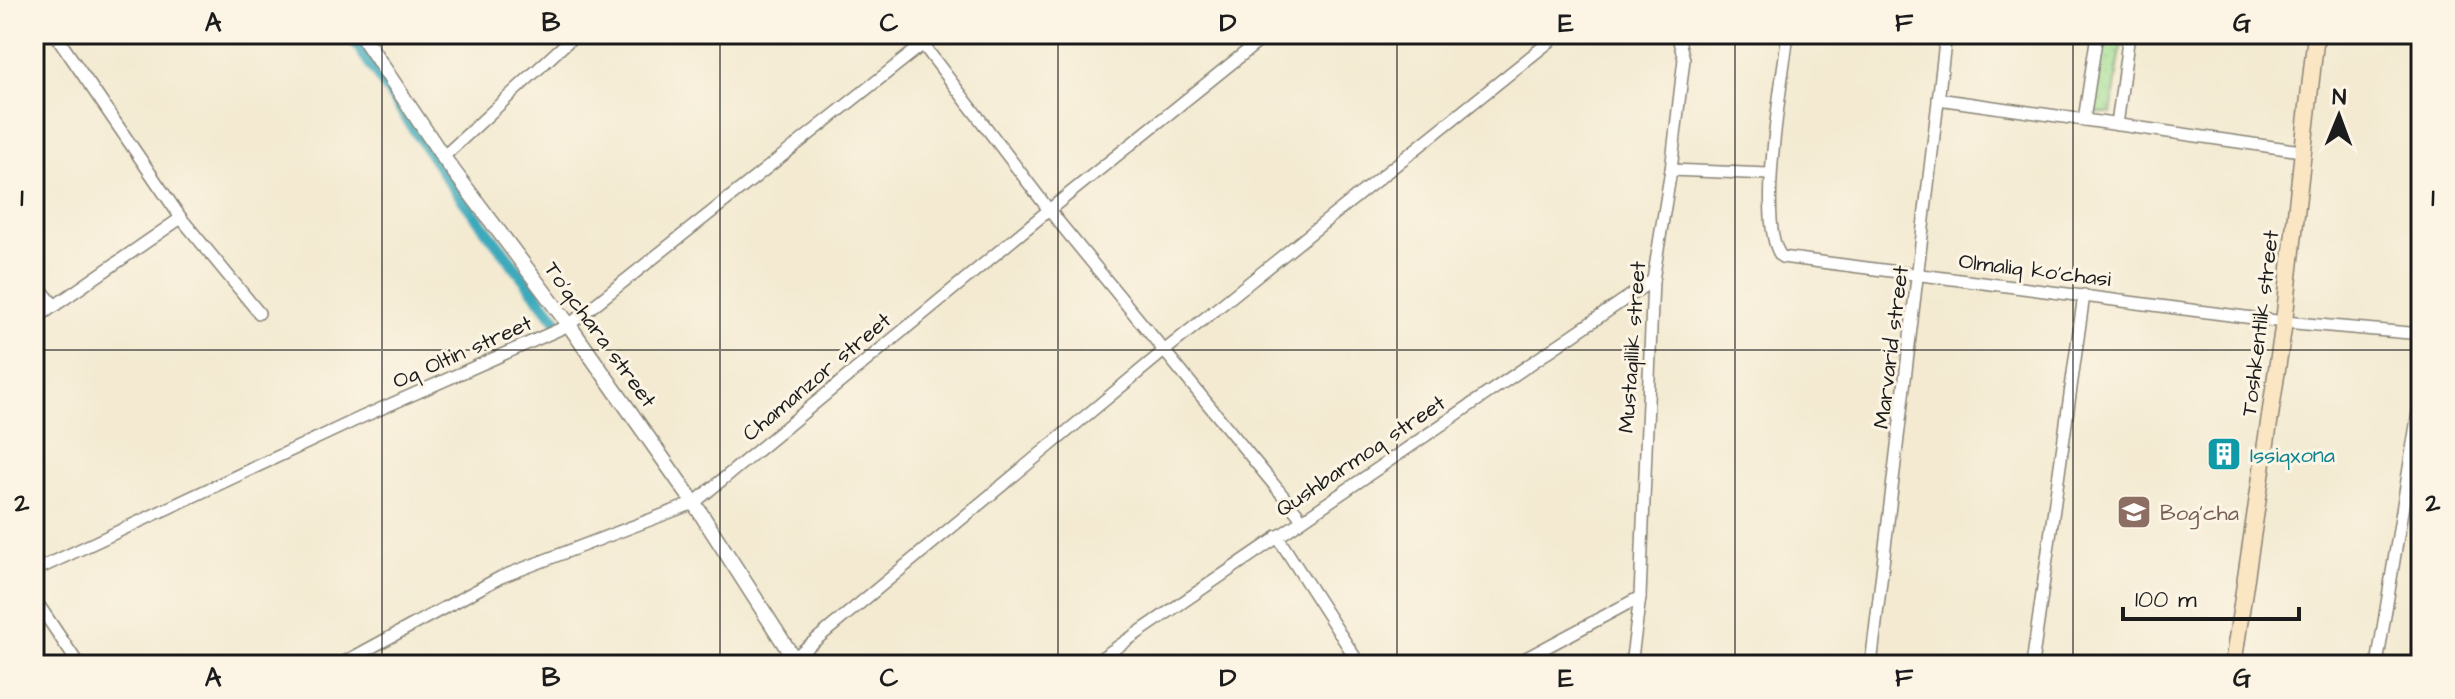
<svg xmlns="http://www.w3.org/2000/svg" width="2455" height="699" viewBox="0 0 2455 699" font-family="'Architects Daughter',sans-serif">
  <style>
    .green { fill: url(#green-dots); stroke: #5e7c56; stroke-width: 2 }
    .lines { fill: none; stroke-linecap: round; stroke-linejoin: round }
    .canal { stroke: #3daabc; stroke-width: 12 }
    .minor-casing { stroke: #888376; stroke-width: 14 }
    .tertiary-casing { stroke: #888376; stroke-width: 17 }
    .secondary-casing { stroke: #888376; stroke-width: 19 }
    .minor { stroke: #fff; stroke-width: 11 }
    .tertiary { stroke: #fff; stroke-width: 14 }
    .secondary { stroke: #fbe6c4; stroke-width: 16 }
    .grid { fill: none; stroke: #1c1c1c; stroke-width: 2; stroke-opacity: 0.55 }
    .labels { text-anchor: middle; stroke-width: 6; stroke-linejoin: round; paint-order: stroke }
    .street-label { font-size: 22px; fill: #1c1c1c; stroke: #fcf5e5 }
    .culture-label { font-size: 22px; fill: #0d838f; stroke: #fcf5e5; text-anchor: start }
    .education-label { font-size: 22px; fill: #785e54; stroke: #fcf5e5; text-anchor: start }
    .neatline { fill: none; stroke: #1c1c1c; stroke-width: 3 }
    .grid-label { font-size: 26px; text-anchor: middle; font-weight: bold; fill: #1c1c1c }
  </style>
  <defs>
    <pattern id="green-dots" width="8" height="8" patternUnits="userSpaceOnUse" patternTransform="scale(2)"><rect width="8" height="8" fill="#9fdd91"/><path d="M2 2h.1M6 6h.1" fill="none" stroke="#88bd7c" stroke-width="1.8" stroke-linecap="round"/></pattern>
  </defs>
  <rect width="100%" height="100%" fill="#fcf5e5"/>
  <filter id="ink" filterUnits="userSpaceOnUse"><feTurbulence type="fractalNoise" baseFrequency=".0125" numOctaves="2"/><feDisplacementMap in="SourceGraphic" scale="16" xChannelSelector="R" yChannelSelector="G"/><feConvolveMatrix kernelMatrix="1 2 1 2 8 2 1 2 1" color-interpolation-filters="sRGB"/></filter>
  <filter id="wash" filterUnits="userSpaceOnUse"><feTurbulence type="fractalNoise" baseFrequency=".006" numOctaves="4" result="noise"/><feDisplacementMap in="SourceGraphic" scale="32" xChannelSelector="R" yChannelSelector="G"/><feGaussianBlur stdDeviation="1.8" result="paint"/><feColorMatrix in="noise" values="0 0 0 0 0 0 0 0 0 0 0 0 0 0 0 0 0 1.4 0 .05"/><feComposite in="paint" operator="in"/></filter>
  <g filter="url(#wash)">
    <rect width="100%" height="100%" fill="#f3ead1"/>
    <path class="green" d="M 2103,34 L 2123,34 L 2111,114 L 2092,111 Z"/>
    <g class="lines">
      <path class="canal" d="M 350,34 L 451,184 L 556,320"/>
    </g>
  </g>
  <g filter="url(#ink)">
    <g class="lines">
      <g class="minor-casing">
        <g id="minor">
          <path d="M 55,34 L 181,218 L 259,313"/>
          <path d="M 915,34 L 1049,210 L 1302,519"/>
          <path d="M 1788,34 C 1783,76 1755,228 1782,257 L 2284,322 L 2421,334"/>
          <path d="M 1938,99 L 2301,151"/>
          <path d="M 2084,120 L 2097,34"/>
          <path d="M 2117,125 L 2129,34"/>
          <path d="M 443,157 L 576,34"/>
          <path d="M 1671,170 L 1769,174"/>
          <path d="M 34,281 L 55,306"/>
          <path d="M 34,320 L 181,218"/>
          <path d="M 1277,536 L 1360,665"/>
          <path d="M 34,571 L 360,418 L 569,325 L 936,34"/>
          <path d="M 34,598 L 79,665"/>
          <path d="M 339,665 L 501,577 L 694,503 L 1049,210 L 1268,34"/>
          <path d="M 779,665 L 794,658 L 1164,351 L 1559,34"/>
          <path d="M 1091,665 L 1653,280"/>
          <path d="M 1513,665 L 1640,597"/>
          <path d="M 1631,665 L 1640,597 L 1653,280 L 1671,170 L 1684,59 L 1677,34"/>
          <path d="M 1871,665 L 1946,34"/>
          <path d="M 2032,665 L 2084,295"/>
          <path d="M 2377,665 L 2421,394"/>
        </g>
      </g>
      <g class="tertiary-casing">
        <path id="tertiary" d="M 361,34 L 443,157 L 569,325 L 694,503 L 798,665"/>
      </g>
      <g class="secondary-casing">
        <path id="secondary" d="M 2233,665 L 2284,322 L 2316,34"/>
      </g>
      <use href="#minor" class="minor"/>
      <use href="#tertiary" class="tertiary"/>
      <use href="#secondary" class="secondary"/>
    </g>
  </g>
  <path class="grid" d="M 382,34 L 382,665M 720,34 L 720,665M 1058,34 L 1058,665M 1397,34 L 1397,665M 1735,34 L 1735,665M 2073,34 L 2073,665M 34,350 L 2421,350"/>
  <defs>
    <g id="building-square" transform="scale(1.8)"><rect x="-9" y="-9" width="18" height="18" rx="4" fill="#0f9aa8" stroke="#fcf5e5"/><path d="M-4-6H4V6H1V3H-1V6H-4ZM-2.5-4.3h1.7v1.8h-1.7ZM.8-4.3h1.7v1.8H.8ZM-2.5-1h1.7V.8h-1.7ZM.8-1h1.7V.8H.8Z" fill="#fff"/></g>
    <g id="school-square" transform="scale(1.8)"><rect x="-9" y="-9" width="18" height="18" rx="4" fill="#8d6e63" stroke="#fcf5e5"/><path d="M0-5L7-2L0 1L-7-2ZM-4 1L0 2.5L4 1V4Q0 6-4 4Z" fill="#fff"/></g>
  </defs>
  <g fill-rule="evenodd">
    <use href="#building-square" x="2224" y="454"/>
    <use href="#school-square" x="2134" y="512"/>
  </g>
  <g class="labels">
    <g class="street-label">
      <text transform="translate(2035 269) rotate(7)" y="8">Olmaliq ko'chasi</text>
      <text transform="translate(2259 323) rotate(-83)" y="8">Toshkentlik street</text>
      <text transform="translate(601 334) rotate(54)" y="8">To'qchara street</text>
      <text transform="translate(1631 347) rotate(-86)" y="8">Mustaqillik street</text>
      <text transform="translate(1890 347) rotate(-83)" y="8">Marvarid street</text>
      <text transform="translate(462 351) rotate(-24)" y="8">Oq Oltin street</text>
      <text transform="translate(816 376) rotate(-40)" y="8">Chamanzor street</text>
      <text transform="translate(1360 455) rotate(-34)" y="8">Qushbarmoq street</text>
    </g>
    <g class="culture-label">
      <text x="2250" y="462">Issiqxona</text>
    </g>
    <g class="education-label">
      <text x="2160" y="520">Bog'cha</text>
    </g>
  </g>
  <rect width="2455" height="699" fill="none" stroke="#fcf5e5" stroke-width="88"/>
  <g transform="translate(2339 116) rotate(1)" stroke="#fcf5e5" stroke-width="6" paint-order="stroke">
  <path d="M0-6L14 30L0 20L-14 30Z" fill="#1c1c1c"/>
  <text y="-12" font-size="22" font-weight="bold" text-anchor="middle" fill="#1c1c1c">N</text>
  </g>
  <path d="M2123 607v12h176v-12" fill="none" stroke="#1c1c1c" stroke-width="4"/>
  <text x="2135" y="607" font-size="24" fill="#1c1c1c" stroke="#fcf5e5" stroke-width="6" paint-order="stroke">100 m</text>
  <rect x="44" y="44" width="2367" height="611" class="neatline"/>
  <g class="grid-label">
    <text x="213" y="31">A</text>
    <text x="551" y="31">B</text>
    <text x="889" y="31">C</text>
    <text x="1228" y="31">D</text>
    <text x="1566" y="31">E</text>
    <text x="1904" y="31">F</text>
    <text x="2242" y="31">G</text>
    <text x="22" y="206">1</text>
    <text x="2433" y="206">1</text>
    <text x="22" y="511">2</text>
    <text x="2433" y="511">2</text>
    <text x="213" y="686">A</text>
    <text x="551" y="686">B</text>
    <text x="889" y="686">C</text>
    <text x="1228" y="686">D</text>
    <text x="1566" y="686">E</text>
    <text x="1904" y="686">F</text>
    <text x="2242" y="686">G</text>
  </g>
</svg>
